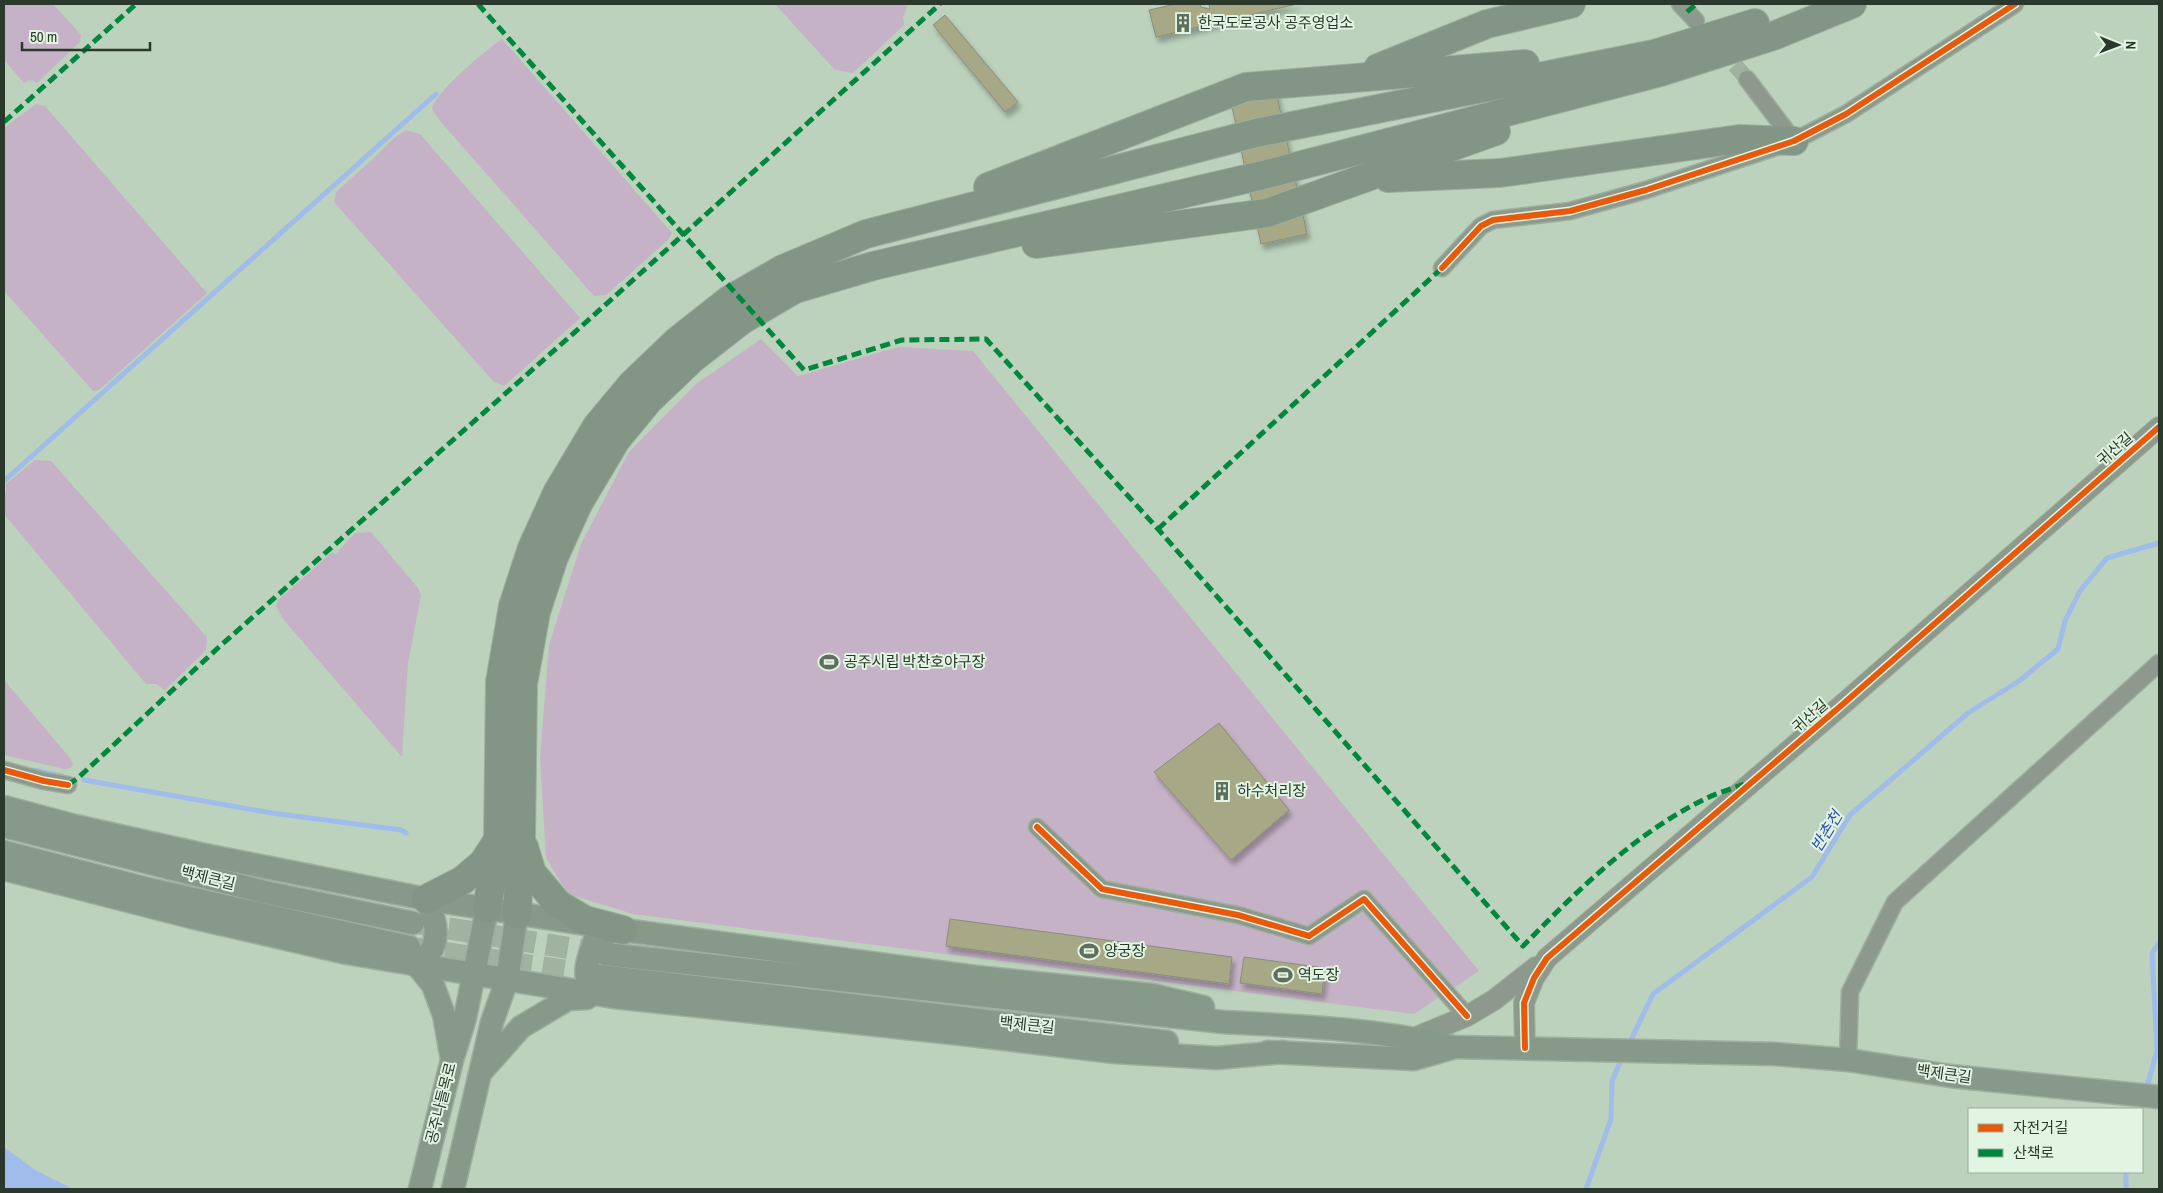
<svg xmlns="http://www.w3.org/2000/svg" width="2163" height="1193" viewBox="0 0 2163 1193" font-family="'Archivo Narrow','Noto Sans KR',sans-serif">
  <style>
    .green { fill: #c6b2c6 }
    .water { fill: #9fbcea }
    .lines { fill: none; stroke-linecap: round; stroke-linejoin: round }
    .stream { stroke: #9fbcea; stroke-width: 5 }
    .building { fill: #a7a885; stroke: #888e7c; filter: url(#shadow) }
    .minor-tunnel { stroke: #9fb3a0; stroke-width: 16; stroke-dasharray: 16 8; stroke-linecap: butt }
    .secondary-tunnel { stroke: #9fb3a0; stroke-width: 22; stroke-dasharray: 22 11; stroke-linecap: butt }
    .minor-casing { stroke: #9daf9e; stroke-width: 19 }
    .tertiary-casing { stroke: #9daf9e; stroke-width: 22 }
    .secondary-casing { stroke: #9daf9e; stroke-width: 25 }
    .motorway-casing { stroke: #9daf9e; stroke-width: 30 }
    .minor { stroke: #8c998c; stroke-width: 16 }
    .tertiary { stroke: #8c998c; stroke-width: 20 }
    .secondary { stroke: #879988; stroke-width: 22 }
    .motorway { stroke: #839685; stroke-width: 28 }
    .quiet { stroke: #00873e; stroke-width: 5; stroke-dasharray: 10 5; stroke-linecap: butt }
    .cycleway-casing { stroke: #e2f5e2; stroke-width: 9 }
    .cycleway { stroke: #e8590c; stroke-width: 6 }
    .labels { text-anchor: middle; stroke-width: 4; stroke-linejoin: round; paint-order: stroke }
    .poi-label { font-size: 15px; fill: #2a392b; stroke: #e2f5e2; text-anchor: start }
    .street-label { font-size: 15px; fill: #2a392b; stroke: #e2f5e2 }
    .water-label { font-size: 16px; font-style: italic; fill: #2a4cb5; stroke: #e2f5e2 }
  </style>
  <defs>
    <filter id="shadow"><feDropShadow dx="3" dy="5.5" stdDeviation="2.5" flood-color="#0004"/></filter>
  </defs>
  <rect width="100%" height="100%" fill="#bcd2bd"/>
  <g class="green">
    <path d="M 4,4 L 53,4 L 81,35 L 80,42 L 37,83 L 30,80 L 24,83 L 4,60 Z"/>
    <path d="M 775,4 L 904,4 L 907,7 L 903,17 L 904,25 L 853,73 L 835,70 Z"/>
    <path d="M 502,39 L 672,233 L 668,240 L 606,295 L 594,296 L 440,121 L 432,109 C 434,93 487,49 502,39 Z"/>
    <path d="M 36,104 L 45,106 L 207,293 L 99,390 L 93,391 L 4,291 L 5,127 Z"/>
    <path d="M 406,130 L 420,134 L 580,318 L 504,386 L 494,382 L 334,202 L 336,192 L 374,158 L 394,138 Z"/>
    <path d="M 761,339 L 798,376 L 898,347 L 973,351 L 1479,971 L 1414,1014 L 633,914 L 568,894 L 546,858 L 540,758 L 549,645 L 581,544 L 629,452 L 696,384 Z"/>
    <path d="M 35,460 L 51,461 L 207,637 L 206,650 L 165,690 L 156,684 L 146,684 L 4,514 L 4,494 L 6,493 L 6,484 Z"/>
    <path d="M 371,532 L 418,588 L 421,595 L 408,663 L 402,757 L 283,619 L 276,606 L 278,600 L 332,552 L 336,554 L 355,533 Z"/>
    <path d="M 4,680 L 70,758 L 73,763 L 71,768 L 64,769 L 4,755 Z"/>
  </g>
  <path class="water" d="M 4,1147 L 35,1170 L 73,1189 L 4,1189 Z"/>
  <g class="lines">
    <g class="stream">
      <path d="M 4,481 L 436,94"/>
      <path d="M 33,770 L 62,776"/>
      <path d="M 84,780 L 272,813 L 401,830 L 406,833"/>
      <path d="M 1629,1044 L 1653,994 L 1812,877 L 1850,815 L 1968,713 L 2019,681 L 2058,649 L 2065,621 L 2080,591 L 2107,558 L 2159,543"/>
      <path d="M 2146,1091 L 2157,1050 L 2152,953 L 2159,943"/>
      <path d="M 1586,1189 L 1611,1119 L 1612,1081 L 1623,1056"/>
      <path d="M 2126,1189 L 2126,1172"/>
    </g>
  </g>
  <g class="building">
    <path d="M 1176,4 L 1200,4 L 1201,7 L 1210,9 L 1209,4 L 1297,4 L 1156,37 L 1149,10 Z"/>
    <path d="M 945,15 L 1018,102 L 1005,112 L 933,25 Z"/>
    <path d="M 1272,73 L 1307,234 L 1261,244 L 1227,83 Z"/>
    <path d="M 1219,723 L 1289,810 L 1231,860 L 1154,772 Z"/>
    <path d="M 950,919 L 1232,957 L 1229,984 L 946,946 Z"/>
    <path d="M 1244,957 L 1325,968 L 1322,994 L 1240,983 Z"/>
  </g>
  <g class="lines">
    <path class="minor-tunnel" d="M 1719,47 L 1747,79"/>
    <g class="secondary-tunnel">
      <path d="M 416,923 L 605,954"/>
      <path d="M 412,948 L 600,976"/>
    </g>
    <g class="minor-casing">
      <g id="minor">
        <path d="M 1680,4 L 1696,21"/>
        <path d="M 1747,79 L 1794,141"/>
        <path d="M 1442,268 L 1481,226 L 1493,220 L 1570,211 L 1646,190 L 1794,141 L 1846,114 L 2015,4"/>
        <path d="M 4,770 L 44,781 L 68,785"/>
        <path d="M 1037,827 L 1102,889 L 1238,915 L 1309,936 L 1364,899 L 1467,1016"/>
        <path d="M 1848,1060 L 1850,992 L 1895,902 L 2159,663"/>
      </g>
    </g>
    <g class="tertiary-casing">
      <g id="tertiary">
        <path d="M 1414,1038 L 1467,1016 L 1494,1000 L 1536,967"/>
        <path d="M 1525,1048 L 1524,1003 L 1534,978 L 1547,958 L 1843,704 L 2159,427"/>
      </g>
    </g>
    <g class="secondary-casing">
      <g id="secondary">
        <path d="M 4,807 L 75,826 L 200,854 L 426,899 L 623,930 L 976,977 L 1152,995 L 1203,1007"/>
        <path d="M 4,826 L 264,892 L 413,923"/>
        <path d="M 4,852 L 148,889 L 409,947"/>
        <path d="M 4,869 L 191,917 L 347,953 L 614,997 L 971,1035 L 1115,1052 L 1217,1058 L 1283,1052"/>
        <path d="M 426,899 C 438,923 443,950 416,964 L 433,985 L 444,1015 L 451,1054"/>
        <path d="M 605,954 L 1223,1022 C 1300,1026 1379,1029 1453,1047 L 1775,1054 L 1848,1060 L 1950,1076 L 2159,1097"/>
        <path d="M 600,976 L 1167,1042"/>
        <path d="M 599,991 C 577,983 589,956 595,939 L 607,934"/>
        <path d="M 1268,1052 L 1414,1059 L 1452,1048"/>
        <path d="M 482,1071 L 521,1027 L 568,999 L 587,998"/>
        <path d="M 420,1189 L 452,1060 L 465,1018 L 487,909"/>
        <path d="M 453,1189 L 492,1022 L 507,980 L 517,914"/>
      </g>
    </g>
    <g class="motorway-casing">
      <g id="motorway">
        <path d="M 1378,68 L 1487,24 L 1571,4"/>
        <path d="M 1388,178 L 1500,173 L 1739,139 L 1794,141"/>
        <path d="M 988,187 L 1246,87 L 1525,64"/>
        <path d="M 1036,244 L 1267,213 L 1496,131"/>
        <path d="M 524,847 L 532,873 L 558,904 L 585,920 L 623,930"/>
        <path d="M 426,899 L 463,880 L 483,863 L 496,843"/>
        <path d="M 487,909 L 498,840 L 500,682 L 513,606 L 532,548 L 557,493 L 597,426 L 632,384 L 677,341 L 729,300 L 783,269 L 866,234 L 1256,133 L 1654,54 L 1755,23"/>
        <path d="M 517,914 L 521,840 L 523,684 L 536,612 L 554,557 L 578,504 L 616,440 L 649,400 L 692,359 L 742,320 L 795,289 L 873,266 L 1263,175 L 1661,72 L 1773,36 L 1852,4"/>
      </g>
    </g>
    <use href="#minor" class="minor"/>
    <use href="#tertiary" class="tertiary"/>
    <use href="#secondary" class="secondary"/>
    <use href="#motorway" class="motorway"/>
    <g class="quiet">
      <path d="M 478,4 L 804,370 L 902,340 L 986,339 L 1158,529 L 1523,946 C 1577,891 1635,833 1705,799 C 1717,793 1731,789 1744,784"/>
      <path d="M 1687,12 L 1696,4"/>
      <path d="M 4,122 L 136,4"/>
      <path d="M 1158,529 L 1442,268"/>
      <path d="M 68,785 L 78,778 L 219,647 L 584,324 L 940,4"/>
    </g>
    <g class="cycleway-casing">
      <g id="cycleway">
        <path d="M 1442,268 L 1481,226 L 1493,220 L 1570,211 L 1646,190 L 1794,141 L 1846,114 L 2015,4"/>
        <path d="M 4,770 L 44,781 L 68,785"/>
        <path d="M 1037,827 L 1102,889 L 1238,915 L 1309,936 L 1364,899 L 1467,1016"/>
        <path d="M 1525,1048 L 1524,1003 L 1534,978 L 1547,958 L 1843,704 L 2159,427"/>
      </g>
    </g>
    <use href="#cycleway" class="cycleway"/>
  </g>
  <defs>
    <g id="building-bare" transform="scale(1.5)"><path d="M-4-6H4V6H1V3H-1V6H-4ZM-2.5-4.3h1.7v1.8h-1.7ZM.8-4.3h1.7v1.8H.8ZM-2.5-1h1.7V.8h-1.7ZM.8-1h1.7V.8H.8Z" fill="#5d6f5e" stroke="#e2f5e2" stroke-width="2.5" paint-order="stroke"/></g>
    <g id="stadium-bare" transform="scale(1.5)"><path d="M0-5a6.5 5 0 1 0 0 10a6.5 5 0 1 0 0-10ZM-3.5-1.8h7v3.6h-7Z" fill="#5d6f5e" stroke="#e2f5e2" stroke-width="2.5" paint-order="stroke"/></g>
  </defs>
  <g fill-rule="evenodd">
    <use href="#building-bare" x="1183" y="23"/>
    <use href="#stadium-bare" x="829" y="662"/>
    <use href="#building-bare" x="1222" y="791"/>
    <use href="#stadium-bare" x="1089" y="951"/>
    <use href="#stadium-bare" x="1283" y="975"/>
  </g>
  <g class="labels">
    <g class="poi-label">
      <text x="1198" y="28">한국도로공사 공주영업소</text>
      <text x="844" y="667">공주시립 박찬호야구장</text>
      <text x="1237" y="796">하수처리장</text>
      <text x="1104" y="956">양궁장</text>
      <text x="1298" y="980">역도장</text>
    </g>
    <g class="street-label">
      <text transform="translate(2115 449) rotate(-41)" y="5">귀산길</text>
      <text transform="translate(1810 716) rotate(-41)" y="5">귀산길</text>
      <text transform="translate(208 878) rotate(14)" y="5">백제큰길</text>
      <text transform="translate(1027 1025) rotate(6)" y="5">백제큰길</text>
      <text transform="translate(1944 1074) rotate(8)" y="5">백제큰길</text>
      <text transform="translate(441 1103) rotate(-76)" y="5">공주나들목로</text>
    </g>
    <g class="water-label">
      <text transform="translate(1826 831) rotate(-58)" y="6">반촌천</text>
    </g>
  </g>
  <rect width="2163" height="1193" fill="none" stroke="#2a392b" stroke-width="10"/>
  <rect x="1968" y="1108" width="175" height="65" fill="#e2f5e2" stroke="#98aa99"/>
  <rect x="1978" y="1124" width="25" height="8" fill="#e8590c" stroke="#98aa99"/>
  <text x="2013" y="1133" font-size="15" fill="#2a392b">자전거길</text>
  <rect x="1978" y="1149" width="25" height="8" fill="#00873e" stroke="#98aa99"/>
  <text x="2013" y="1158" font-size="15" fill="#2a392b">산책로</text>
  <g transform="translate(2118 45) rotate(91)" stroke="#e2f5e2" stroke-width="4" paint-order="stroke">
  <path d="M0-4L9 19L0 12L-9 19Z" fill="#2a392b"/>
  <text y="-8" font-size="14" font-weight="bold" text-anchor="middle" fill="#2a392b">N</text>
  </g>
  <path d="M22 42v8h128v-8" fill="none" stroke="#2a392b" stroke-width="2.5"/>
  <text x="30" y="42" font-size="15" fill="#2a392b" stroke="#e2f5e2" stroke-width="4" paint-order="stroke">50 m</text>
</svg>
